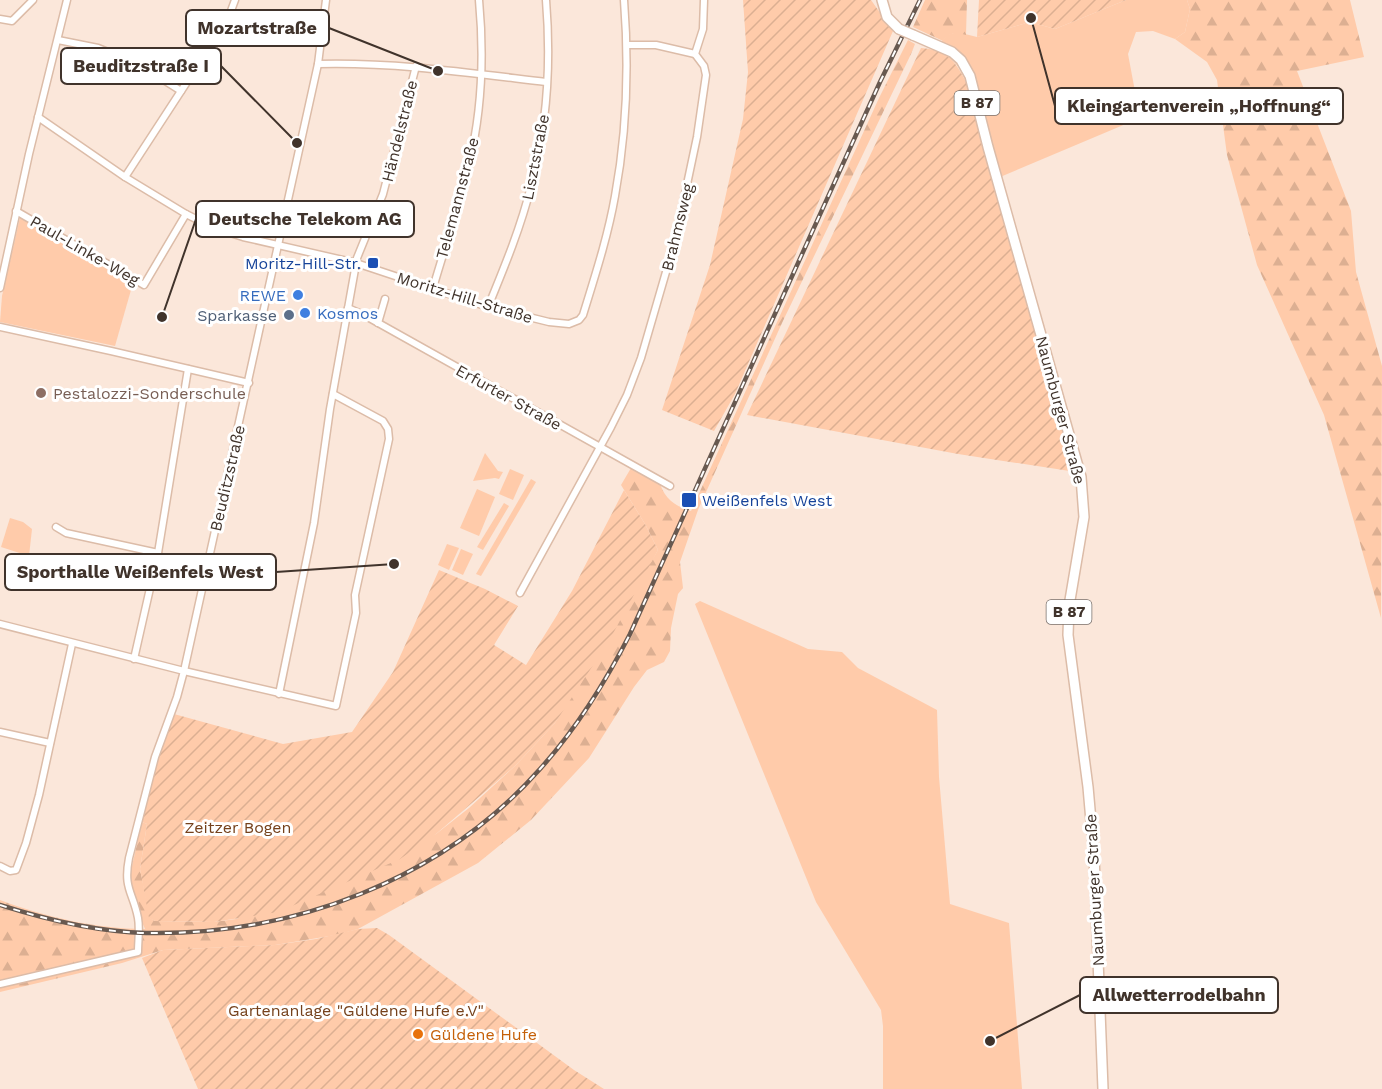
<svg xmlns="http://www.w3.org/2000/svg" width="1382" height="1089" viewBox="0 0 1382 1089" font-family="'Work Sans',sans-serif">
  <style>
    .green { fill: #ffcbaa }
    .forest { fill: url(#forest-firs) }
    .garden { fill: url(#garden-furrows) }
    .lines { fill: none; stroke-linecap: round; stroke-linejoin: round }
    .minor-casing { stroke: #dcbca8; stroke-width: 9 }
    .primary-casing { stroke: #dcbca8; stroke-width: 12 }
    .minor { stroke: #fff; stroke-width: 6 }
    .primary { stroke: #fff; stroke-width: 9 }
    .rail-casing { stroke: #685950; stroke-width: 4.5 }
    .rail { stroke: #fff; stroke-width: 2; stroke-dasharray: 7; stroke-linecap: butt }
    .primary-bridge-casing { stroke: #dcbca8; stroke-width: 12; stroke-linecap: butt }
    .primary-bridge { stroke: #fff; stroke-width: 9 }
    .transit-dot { fill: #1a4fb4; stroke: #fff; stroke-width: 2 }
    .shop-dot { fill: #3f7fe0; stroke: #fff; stroke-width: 2 }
    .service-dot { fill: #5c6f8a; stroke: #fff; stroke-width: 2 }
    .education-dot { fill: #8d6e63; stroke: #fff; stroke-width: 2 }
    .food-dot { fill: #e8710a; stroke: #fff; stroke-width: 2 }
    .labels { text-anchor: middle; stroke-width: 6; stroke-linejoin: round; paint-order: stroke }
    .shield { fill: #fff; stroke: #79706b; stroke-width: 1.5 }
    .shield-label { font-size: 15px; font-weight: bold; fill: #40332b }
    .street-label { font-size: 16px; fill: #40332b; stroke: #fff }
    .transit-label { font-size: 16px; fill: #164399; stroke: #fff; text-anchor: end }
    .shop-label { font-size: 16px; fill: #366cbe; stroke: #fff; text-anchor: end }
    .service-label { font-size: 16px; fill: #4e5e75; stroke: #fff; text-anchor: end }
    .education-label { font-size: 16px; fill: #785e54; stroke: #fff; text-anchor: start }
    .park-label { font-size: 16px; fill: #75411b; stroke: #fff }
    .food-label { font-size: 16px; fill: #c56008; stroke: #fff; text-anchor: start }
    .leader { fill: none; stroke: #40332b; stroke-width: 2 }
    .callout-dot { fill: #40332b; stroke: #fff; stroke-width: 2 }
    .callout { fill: #fff; stroke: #40332b; stroke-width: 2 }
    .callout-label { font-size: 18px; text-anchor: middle; font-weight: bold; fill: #40332b }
  </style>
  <defs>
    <pattern id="forest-firs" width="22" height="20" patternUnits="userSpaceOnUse" patternTransform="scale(1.5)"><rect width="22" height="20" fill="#ffcbaa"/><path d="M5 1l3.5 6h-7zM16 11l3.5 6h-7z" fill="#dcaf92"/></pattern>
    <pattern id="garden-furrows" width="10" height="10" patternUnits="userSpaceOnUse" patternTransform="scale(1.5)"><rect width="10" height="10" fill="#ffcbaa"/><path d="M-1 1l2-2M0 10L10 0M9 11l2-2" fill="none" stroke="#dcaf92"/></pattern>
  </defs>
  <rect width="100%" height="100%" fill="#fbe7da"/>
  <g class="green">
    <path d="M 1126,0 L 1187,0 L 1190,9 L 1185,32 L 1175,39 L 1153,31 L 1136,32 L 1128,54 L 1140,118 L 993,180 L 968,86 L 959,67 L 950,58 L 936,49 L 947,35 L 957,32 L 977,37 L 1030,22 L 1055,29 Z"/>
    <path d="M 21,213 L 133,283 L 115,346 L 0,322 L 2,296 Z"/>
    <path d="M 485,453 L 498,471 L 503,472 L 499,479 L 495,478 L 473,481 Z"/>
    <path d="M 510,469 L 524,475 L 513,500 L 499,494 Z"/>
    <path d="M 531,479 L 536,482 L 481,576 L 476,574 Z"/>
    <path d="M 477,489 L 495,497 L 479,536 L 460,528 Z"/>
    <path d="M 504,503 L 509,506 L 483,550 L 477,547 Z"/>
    <path d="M 10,518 L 23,522 L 32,529 L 29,556 L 1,547 Z"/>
    <path d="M 447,544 L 459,548 L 449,570 L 438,565 Z"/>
    <path d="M 461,549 L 473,554 L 463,575 L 452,570 Z"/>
    <path d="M 700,601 L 808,649 L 842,652 L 858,668 L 937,710 L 939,777 L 950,904 L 1009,923 L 1022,1089 L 883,1089 L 883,1026 L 881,1010 L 816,902 L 695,604 Z"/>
  </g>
  <g class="forest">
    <path d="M 925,0 L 967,0 L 966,35 C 956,32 949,32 943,41 L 913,27 Z"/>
    <path d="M 1187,0 L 1350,0 L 1364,57 L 1297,71 L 1351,211 L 1356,272 L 1382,366 L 1381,618 L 1324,415 L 1257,265 L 1227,155 L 1217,80 L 1207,62 L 1175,39 L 1185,32 L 1190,9 Z"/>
    <path d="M 908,40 L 915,44 L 911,54 L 782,323 L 698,510 L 680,562 L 683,588 L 678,594 L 671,628 L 670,651 L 664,662 L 647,670 L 634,687 L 589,758 L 531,820 L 478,863 L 358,929 L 336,935 L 275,945 L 163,950 L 122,963 L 0,992 L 0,900 C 46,917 96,929 145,929 L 139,915 L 130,875 L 142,822 L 147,824 L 140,869 L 150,918 L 155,921 L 214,922 L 236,919 L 436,834 L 469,808 L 516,765 L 555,723 L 658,550 L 645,524 L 621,485 L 631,468 L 660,484 C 666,500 675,506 691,511 L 879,98 Z"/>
  </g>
  <g class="garden">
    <path d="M 743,0 L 871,0 L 893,31 L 735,394 L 714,431 L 662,410 L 710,265 L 743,119 L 748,72 Z"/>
    <path d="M 979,0 L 1126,0 L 1055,29 L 1030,22 L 977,37 Z"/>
    <path d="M 921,48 C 949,50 956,62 968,86 L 1076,472 L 958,454 L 747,415 Z"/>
    <path d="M 624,490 L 645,524 L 658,550 L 609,641 L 555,723 L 516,765 L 436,834 L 400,859 L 278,912 L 214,922 L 155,921 L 149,918 L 140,869 L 147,824 L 142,822 L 162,743 L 174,714 L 283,744 L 352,732 L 393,672 L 439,570 L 485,589 L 518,606 L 494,645 L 526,665 L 572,591 Z"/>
    <path d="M 377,928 L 389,935 L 574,1070 L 604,1089 L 198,1089 L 142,958 L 163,950 L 275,945 L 316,939 L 358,929 Z"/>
  </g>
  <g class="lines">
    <g class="minor-casing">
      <g id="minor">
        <path d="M 0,19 L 12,21 L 33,0"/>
        <path d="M 58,40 L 98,48 L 140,65 L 181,91"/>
        <path d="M 628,45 L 656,45 L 695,54"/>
        <path d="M 318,64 C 395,62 470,73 546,82"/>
        <path d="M 38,117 L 125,177 L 186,214 L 214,228 L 243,237 L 356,263 L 488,307 L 549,322 L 569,324 L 579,320 L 583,315 C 595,276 608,236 615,196 C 627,131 629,65 624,0"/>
        <path d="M 125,177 L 228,19 L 235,0"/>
        <path d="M 16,211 L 144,285 L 186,214"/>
        <path d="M 0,288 L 29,154 L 67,0"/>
        <path d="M 433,288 C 445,247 459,206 469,164 C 482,111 484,54 479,0"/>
        <path d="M 488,307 C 504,268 521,227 531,186 C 547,127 551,61 546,0"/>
        <path d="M 348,308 L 364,315 L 670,486"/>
        <path d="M 378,323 L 385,299"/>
        <path d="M 0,327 L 111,351 L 249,383"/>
        <path d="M 56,527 L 66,533 L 158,553"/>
        <path d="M 520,593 L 611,427 L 627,395 L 641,358 L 675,241 L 697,137 L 706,75 L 704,66 L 695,54 L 703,29 L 704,0"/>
        <path d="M 0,624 L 184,671 L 336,706 L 356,613 L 355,595 L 389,439 L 388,429 L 383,421 L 333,394"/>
        <path d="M 134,659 L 158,553 L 188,369"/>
        <path d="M 279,694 L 314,523 L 330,409 L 357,258 L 383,194 L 416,66"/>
        <path d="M 0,732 L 50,743"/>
        <path d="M 0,866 L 10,871 L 16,870 L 26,843 L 39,795 L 72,644"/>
        <path d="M 0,984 L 138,952 C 138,941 140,929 138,918 C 133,892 123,889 129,858 L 155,757 L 177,697 L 184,671 L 318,64 L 326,0"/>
      </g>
    </g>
    <g class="primary-casing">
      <g id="primary">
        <path d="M 882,0 L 887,17 L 899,29"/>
        <path d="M 913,35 L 952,52 L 961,60 L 970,76 L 988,147 L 1081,477 L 1084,517 L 1069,606 L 1068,635 L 1088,787 L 1094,855 L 1103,1089"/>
      </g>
    </g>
    <use href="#minor" class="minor"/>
    <use href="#primary" class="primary"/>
    <g class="rail-casing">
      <path id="rail" d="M 0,905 C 47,920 96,932 146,933 C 292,936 442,880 540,769 C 577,728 605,683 630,634 L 880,82 L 920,0"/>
    </g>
    <use href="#rail" class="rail"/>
    <g class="primary-bridge-casing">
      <path id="primary-bridge" d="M 899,29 L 913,35"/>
    </g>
    <use href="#primary-bridge" class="primary-bridge"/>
  </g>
  <g class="transit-dot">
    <rect x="367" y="257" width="12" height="12" rx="3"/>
    <rect x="681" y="492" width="16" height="16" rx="3"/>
  </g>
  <g class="shop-dot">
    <circle cx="298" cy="295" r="6"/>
    <circle cx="305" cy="313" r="6"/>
  </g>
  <circle class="service-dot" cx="289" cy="315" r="6"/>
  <circle class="education-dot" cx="41" cy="393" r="6"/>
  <circle class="food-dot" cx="418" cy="1034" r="6"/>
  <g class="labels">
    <g class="shield">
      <rect x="954.5" y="91" width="45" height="24" rx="4.5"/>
      <rect x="1046.5" y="600" width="45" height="24" rx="4.5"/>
    </g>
    <g class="shield-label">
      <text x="977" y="108">B 87</text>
      <text x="1069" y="617">B 87</text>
    </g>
    <g class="street-label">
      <text transform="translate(399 131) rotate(-76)" y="6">Händelstraße</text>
      <text transform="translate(535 157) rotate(-79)" y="6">Lisztstraße</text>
      <text transform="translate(457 198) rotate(-75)" y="6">Telemannstraße</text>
      <text transform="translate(677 227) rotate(-76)" y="6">Brahmsweg</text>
      <text transform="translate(85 250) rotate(30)" y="6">Paul-Linke-Weg</text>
      <text transform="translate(465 297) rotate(17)" y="6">Moritz-Hill-Straße</text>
      <text transform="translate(509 397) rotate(29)" y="6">Erfurter Straße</text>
      <text transform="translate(1061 410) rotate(75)" y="6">Naumburger Straße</text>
      <text transform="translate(227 478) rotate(-77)" y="6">Beuditzstraße</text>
      <text transform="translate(1094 890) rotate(-93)" y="6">Naumburger Straße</text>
    </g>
    <g class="transit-label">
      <text x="361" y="269">Moritz-Hill-Str.</text>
      <text x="702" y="506" text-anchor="start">Weißenfels West</text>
    </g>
    <g class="shop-label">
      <text x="286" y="301">REWE</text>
      <text x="317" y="319" text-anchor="start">Kosmos</text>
    </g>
    <g class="service-label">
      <text x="277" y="321">Sparkasse</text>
    </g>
    <g class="education-label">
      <text x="53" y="399">Pestalozzi-Sonderschule</text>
    </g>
    <g class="park-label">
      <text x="238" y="833">Zeitzer Bogen</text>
      <text x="356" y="1016">Gartenanlage "Güldene Hufe e.V"</text>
    </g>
    <g class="food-label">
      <text x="430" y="1040">Güldene Hufe</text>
    </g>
  </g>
  <path class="leader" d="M438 71L329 28M297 143L221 66M1031 18L1055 106M162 317L196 219M394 564L276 572M990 1041L1080 995"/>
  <g class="callout-dot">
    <circle cx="438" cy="71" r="6"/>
    <circle cx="297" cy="143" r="6"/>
    <circle cx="1031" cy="18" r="6"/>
    <circle cx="162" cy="317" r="6"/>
    <circle cx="394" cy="564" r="6"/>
    <circle cx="990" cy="1041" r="6"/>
  </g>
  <g class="callout">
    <rect x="186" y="10" width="143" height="36" rx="6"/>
    <rect x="61" y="48" width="160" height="36" rx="6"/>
    <rect x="1055" y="88" width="288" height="36" rx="6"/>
    <rect x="196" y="201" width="218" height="36" rx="6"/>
    <rect x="5" y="554" width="271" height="36" rx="6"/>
    <rect x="1080" y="977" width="198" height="36" rx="6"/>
  </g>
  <g class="callout-label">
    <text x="257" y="34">Mozartstraße</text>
    <text x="141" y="72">Beuditzstraße I</text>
    <text x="1199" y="112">Kleingartenverein „Hoffnung“</text>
    <text x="305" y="225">Deutsche Telekom AG</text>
    <text x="140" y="578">Sporthalle Weißenfels West</text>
    <text x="1179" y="1001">Allwetterrodelbahn</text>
  </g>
</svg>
